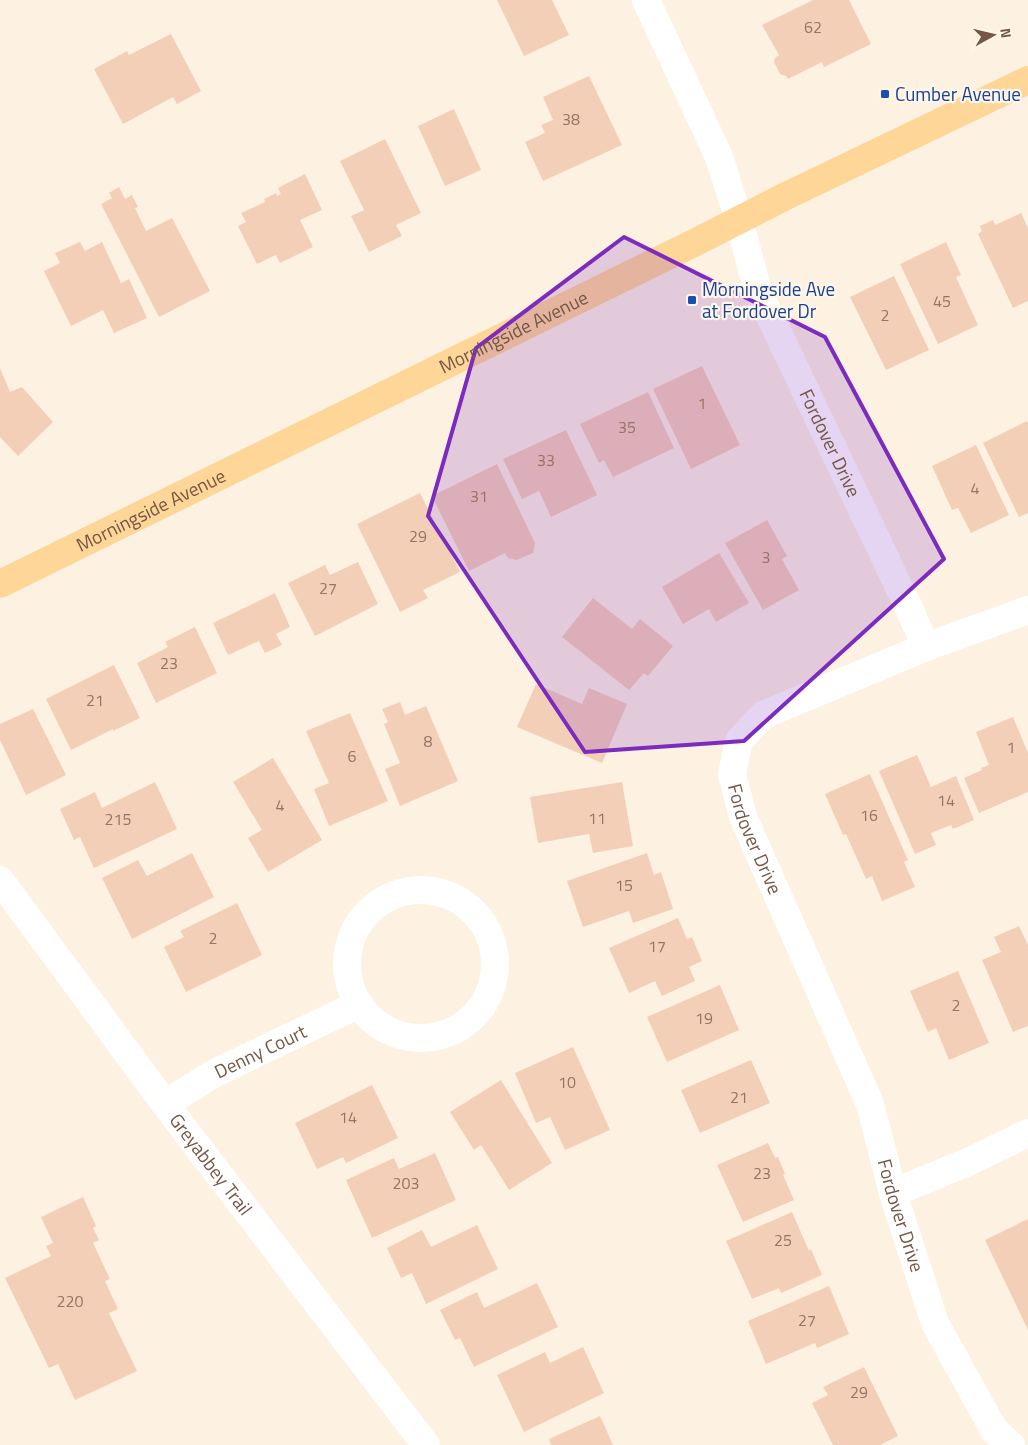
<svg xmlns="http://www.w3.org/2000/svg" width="1028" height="1445" viewBox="0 0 1028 1445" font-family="'Titillium Web',sans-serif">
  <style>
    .building { fill: #f3cfb8 }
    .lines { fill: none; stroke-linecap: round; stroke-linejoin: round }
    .minor { stroke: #fff; stroke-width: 28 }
    .major { stroke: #fed697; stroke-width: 28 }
    .marked { fill: #7b2cbf; fill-opacity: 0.2; stroke: #7b2cbf; stroke-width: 4; stroke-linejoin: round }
    .transit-dot { fill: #1a4fb4; stroke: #fff6e8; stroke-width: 2 }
    .labels { text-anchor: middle; stroke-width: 4.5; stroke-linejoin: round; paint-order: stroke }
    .number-label { font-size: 16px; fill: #947563 }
    .transit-label { font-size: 19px; fill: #164399; stroke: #fff6e8; text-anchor: start }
    .street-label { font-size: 19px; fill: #755747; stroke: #fff6e8 }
  </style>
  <rect width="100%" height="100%" fill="#fdf2e1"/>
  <g class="building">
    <path d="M 497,0 L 552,0 L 569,35 L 524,56 Z"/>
    <path d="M 813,0 L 849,0 L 871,44 L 824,67 L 822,62 L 788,79 L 786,76 L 780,74 L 774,62 L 775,58 L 779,55 L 762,25 Z"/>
    <path d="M 171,34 L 201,91 L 177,104 L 173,97 L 123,124 L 94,69 L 127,51 L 129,55 Z"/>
    <path d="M 589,76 L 622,145 L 543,181 L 525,142 L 545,133 L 541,125 L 553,120 L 543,97 Z"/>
    <path d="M 454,109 L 481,170 L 445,186 L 418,126 Z"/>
    <path d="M 385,139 L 421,213 L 396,225 L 402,236 L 369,252 L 351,216 L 364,210 L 340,161 Z"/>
    <path d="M 305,174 L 322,210 L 300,220 L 313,247 L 280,263 L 276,255 L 257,264 L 238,226 L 246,222 L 241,213 L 265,202 L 264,199 L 276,193 L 277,196 L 281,194 L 278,188 Z"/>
    <path d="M 119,187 L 125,199 L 132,195 L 138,207 L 135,208 L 146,231 L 172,218 L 210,291 L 159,317 L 101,204 L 112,198 L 109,193 Z"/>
    <path d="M 1021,213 L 1028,228 L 1028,301 L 1013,308 L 978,234 L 982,231 L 980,226 L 993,220 L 995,225 Z"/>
    <path d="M 80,242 L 85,251 L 102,242 L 121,283 L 129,279 L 147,318 L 114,333 L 103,310 L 71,326 L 44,271 L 60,263 L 55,253 Z"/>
    <path d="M 946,242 L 961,275 L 956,277 L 978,325 L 938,344 L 900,264 Z"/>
    <path d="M 894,276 L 929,350 L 886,370 L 850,297 Z"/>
    <path d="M 702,366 L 740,445 L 691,469 L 653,389 Z"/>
    <path d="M 0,368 L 10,392 L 22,387 L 53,422 L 18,456 L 0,437 Z"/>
    <path d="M 648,392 L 674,448 L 613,477 L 604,460 L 599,463 L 580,424 Z"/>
    <path d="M 1027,421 L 1028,424 L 1028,513 L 1019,517 L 983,443 Z"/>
    <path d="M 566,430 L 597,495 L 551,517 L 539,491 L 522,499 L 503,459 Z"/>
    <path d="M 976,445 L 1009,515 L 971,533 L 958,508 L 952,510 L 932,466 Z"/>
    <path d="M 497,464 L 535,543 L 533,553 L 517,560 L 508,558 L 505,553 L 469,571 L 432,496 Z"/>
    <path d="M 420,493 L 460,572 L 423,590 L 428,598 L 400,612 L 357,524 Z"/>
    <path d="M 767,520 L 787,556 L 782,559 L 799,590 L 763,610 L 725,543 Z"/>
    <path d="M 719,553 L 749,603 L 716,622 L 709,609 L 683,624 L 662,587 Z"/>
    <path d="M 358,562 L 378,604 L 315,636 L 288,583 L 325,565 L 330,575 Z"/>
    <path d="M 275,593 L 290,627 L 276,634 L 282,645 L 265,653 L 259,641 L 228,655 L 213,623 Z"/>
    <path d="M 593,598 L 632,629 L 640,619 L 673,646 L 648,676 L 644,673 L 629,690 L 562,637 Z"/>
    <path d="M 195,627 L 217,673 L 156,703 L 137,663 L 168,647 L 165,642 Z"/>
    <path d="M 114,665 L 140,718 L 113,731 L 113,729 L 71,750 L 46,699 Z"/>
    <path d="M 536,684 L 582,704 L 589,688 L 627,704 L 602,763 L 517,727 Z"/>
    <path d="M 400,702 L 405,715 L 426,706 L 458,781 L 400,806 L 385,769 L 400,763 L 384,724 L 388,722 L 382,709 Z"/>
    <path d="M 33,709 L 66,775 L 26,795 L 0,740 L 0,724 Z"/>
    <path d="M 350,713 L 388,801 L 329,826 L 314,789 L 329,783 L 306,731 Z"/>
    <path d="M 1013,717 L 1028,753 L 1028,792 L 979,813 L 964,778 L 982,770 L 981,768 L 989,765 L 976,732 Z"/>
    <path d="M 917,755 L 931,787 L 956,776 L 974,820 L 953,829 L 951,825 L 931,833 L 936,845 L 915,854 L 879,771 Z"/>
    <path d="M 273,758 L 322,840 L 268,872 L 248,838 L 262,830 L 233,782 Z"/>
    <path d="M 870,774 L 908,860 L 904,862 L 915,887 L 882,901 L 872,876 L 866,879 L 846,834 L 843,835 L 825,794 Z"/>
    <path d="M 155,782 L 177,829 L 94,868 L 80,837 L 74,840 L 60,809 L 95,792 L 102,808 Z"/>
    <path d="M 622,782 L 633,846 L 593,853 L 589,834 L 538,843 L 530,797 Z"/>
    <path d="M 192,853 L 214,897 L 132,939 L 102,878 L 138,860 L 147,876 Z"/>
    <path d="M 647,853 L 654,875 L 661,872 L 673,909 L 633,923 L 629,911 L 583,927 L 567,881 Z"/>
    <path d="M 237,903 L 262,955 L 186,992 L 164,947 L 184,937 L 180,931 Z"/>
    <path d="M 678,918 L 687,939 L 692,937 L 702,961 L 689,967 L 695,981 L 662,996 L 655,981 L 629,993 L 609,948 Z"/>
    <path d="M 1019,926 L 1028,945 L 1028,1026 L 1013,1032 L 982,960 L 1001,952 L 994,937 Z"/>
    <path d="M 958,971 L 989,1043 L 949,1060 L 936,1028 L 928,1032 L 910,991 Z"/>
    <path d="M 720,985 L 739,1030 L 667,1062 L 647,1017 Z"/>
    <path d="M 573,1047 L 610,1130 L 565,1150 L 550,1117 L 536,1123 L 515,1073 Z"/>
    <path d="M 751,1060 L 770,1103 L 700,1133 L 681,1090 Z"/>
    <path d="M 501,1080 L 552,1163 L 509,1190 L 481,1145 L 474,1150 L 450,1112 Z"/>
    <path d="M 372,1085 L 398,1138 L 346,1163 L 343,1157 L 317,1169 L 295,1123 Z"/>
    <path d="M 768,1143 L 775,1158 L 778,1157 L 785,1174 L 783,1175 L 794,1200 L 743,1222 L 717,1165 Z"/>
    <path d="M 435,1153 L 456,1200 L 372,1238 L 346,1180 L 394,1158 L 399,1169 Z"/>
    <path d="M 83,1197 L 96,1226 L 93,1228 L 99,1240 L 93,1243 L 110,1279 L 105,1281 L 118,1309 L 109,1313 L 137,1371 L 75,1400 L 58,1364 L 49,1368 L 5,1278 L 51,1256 L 46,1246 L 53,1243 L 41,1217 Z"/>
    <path d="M 792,1212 L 809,1251 L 811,1249 L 822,1275 L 781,1293 L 779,1288 L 752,1299 L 726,1241 Z"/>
    <path d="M 1028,1219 L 1028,1330 L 985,1240 Z"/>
    <path d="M 477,1225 L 498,1269 L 426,1304 L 412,1273 L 401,1278 L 387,1248 L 422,1230 L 431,1247 Z"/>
    <path d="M 537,1283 L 558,1327 L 474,1367 L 460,1338 L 455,1340 L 440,1310 L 477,1292 L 484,1308 Z"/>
    <path d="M 829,1286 L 849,1334 L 817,1348 L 815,1343 L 766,1364 L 748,1321 Z"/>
    <path d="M 583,1347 L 604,1393 L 524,1432 L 497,1375 L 545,1352 L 550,1363 Z"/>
    <path d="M 864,1367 L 898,1436 L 880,1445 L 833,1445 L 812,1403 L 828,1395 L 823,1387 Z"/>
    <path d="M 600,1416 L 613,1445 L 551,1445 L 549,1439 Z"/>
  </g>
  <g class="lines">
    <g class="minor">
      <path id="s1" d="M 646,0 L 719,157 L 739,220 L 758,291 L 908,606 L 926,647 L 763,715 L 739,741 L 732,774 L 743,817 L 870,1104 L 893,1193 L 935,1323 L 994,1430 L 1011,1445"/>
      <path d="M 926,647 L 1028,610"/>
      <path id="s2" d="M 0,880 L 165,1104 L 426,1445"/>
      <circle cx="421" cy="964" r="74"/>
      <path id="s3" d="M 165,1104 L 215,1073 L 359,1004"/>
      <path d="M 893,1193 L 968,1162 L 1028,1133"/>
    </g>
    <path class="major" id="s4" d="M 0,584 L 696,242 L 786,196 L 1028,80"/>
  </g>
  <path class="marked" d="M 624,237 L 825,337 L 944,559 L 744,741 L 585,752 L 428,516 L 476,348 Z"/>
  <g class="transit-dot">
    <rect x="880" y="89" width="10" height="10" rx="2.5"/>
    <rect x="687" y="295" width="10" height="10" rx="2.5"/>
  </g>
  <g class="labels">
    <g class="number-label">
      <text x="813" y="33">62</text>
      <text x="571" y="125">38</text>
      <text x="942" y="307">45</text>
      <text x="885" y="321">2</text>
      <text x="702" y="409">1</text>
      <text x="627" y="433">35</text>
      <text x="546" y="466">33</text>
      <text x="975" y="494">4</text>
      <text x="479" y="502">31</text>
      <text x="418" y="542">29</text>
      <text x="766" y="563">3</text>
      <text x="328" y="594">27</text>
      <text x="169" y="669">23</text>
      <text x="95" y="706">21</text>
      <text x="428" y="747">8</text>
      <text x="1011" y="753">1</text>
      <text x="352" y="762">6</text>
      <text x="946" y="806">14</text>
      <text x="280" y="811">4</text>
      <text x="869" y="821">16</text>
      <text x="597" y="824">11</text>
      <text x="118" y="825">215</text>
      <text x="624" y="891">15</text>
      <text x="213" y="944">2</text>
      <text x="657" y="952">17</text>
      <text x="956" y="1011">2</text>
      <text x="704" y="1024">19</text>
      <text x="567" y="1088">10</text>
      <text x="739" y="1103">21</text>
      <text x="348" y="1123">14</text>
      <text x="762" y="1179">23</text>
      <text x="406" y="1189">203</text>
      <text x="783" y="1246">25</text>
      <text x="70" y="1307">220</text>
      <text x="807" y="1326">27</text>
      <text x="859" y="1398">29</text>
    </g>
    <g class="transit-label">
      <text x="895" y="101">Cumber Avenue</text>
      <text x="702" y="296">Morningside Ave<tspan x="702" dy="22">at Fordover Dr</tspan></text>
    </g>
    <g class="street-label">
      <text dy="7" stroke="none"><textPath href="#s4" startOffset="572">Morningside Avenue</textPath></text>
      <text dy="7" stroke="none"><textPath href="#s1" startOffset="481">Fordover Drive</textPath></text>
      <text dy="7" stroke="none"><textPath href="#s4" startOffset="168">Morningside Avenue</textPath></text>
      <text dy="7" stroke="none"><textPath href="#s1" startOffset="1021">Fordover Drive</textPath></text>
      <text dy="7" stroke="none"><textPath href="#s3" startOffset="109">Denny Court</textPath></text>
      <text dy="7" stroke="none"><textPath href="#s2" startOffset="354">Greyabbey Trail</textPath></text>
      <text dy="7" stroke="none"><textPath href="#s1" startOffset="1426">Fordover Drive</textPath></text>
    </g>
  </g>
  <g transform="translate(993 35) rotate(82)" stroke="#fff6e8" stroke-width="4" paint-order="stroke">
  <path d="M0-4L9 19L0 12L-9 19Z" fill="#755747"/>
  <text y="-8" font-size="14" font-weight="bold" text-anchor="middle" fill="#755747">N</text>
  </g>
</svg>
